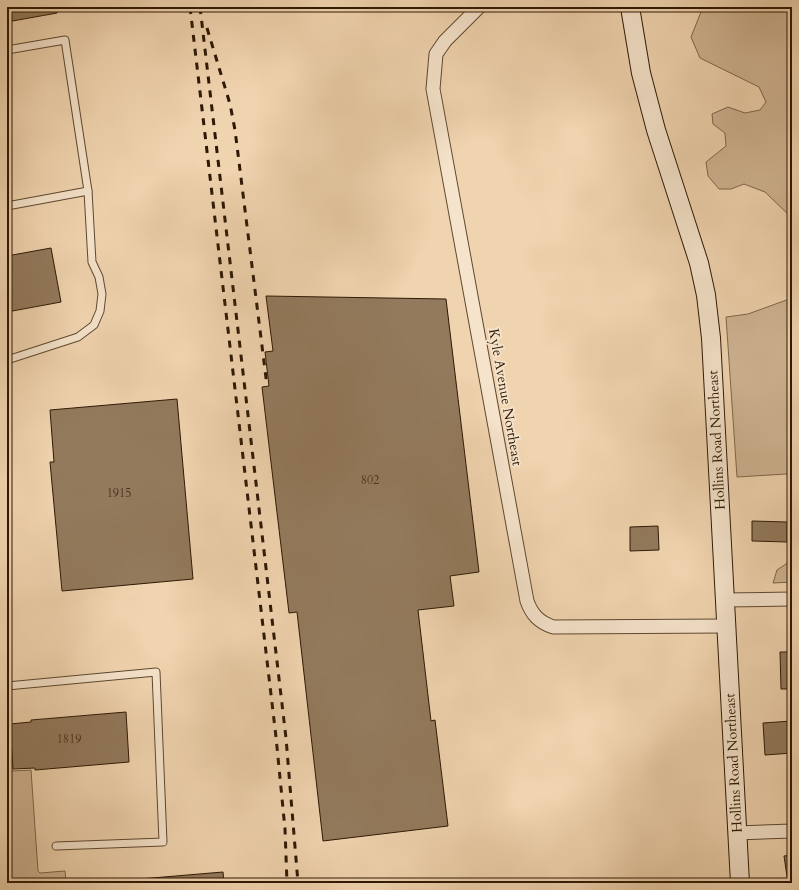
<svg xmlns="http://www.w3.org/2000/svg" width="799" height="890" viewBox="0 0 799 890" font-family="Cardo,serif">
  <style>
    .green { fill: #cfb492; stroke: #7e664c }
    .building { fill: #937a5d; stroke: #2e1905 }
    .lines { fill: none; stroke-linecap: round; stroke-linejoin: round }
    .lane-casing { stroke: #5e4830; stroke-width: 9 }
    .street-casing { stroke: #5e4830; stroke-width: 15 }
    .secondary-casing { stroke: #2e1905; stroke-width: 20 }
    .lane { stroke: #f5e3cb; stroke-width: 7 }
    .street { stroke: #f5e3cb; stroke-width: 13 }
    .secondary { stroke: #f5e3cb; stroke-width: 18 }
    .rail { stroke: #2e1905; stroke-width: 3; stroke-dasharray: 7 7; stroke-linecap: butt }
    .labels { text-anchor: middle; stroke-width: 3.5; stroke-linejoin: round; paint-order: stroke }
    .number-label { font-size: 12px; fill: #47311b }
    .street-label { font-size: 14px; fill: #2e1905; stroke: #f5e3cb }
  </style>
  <rect width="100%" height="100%" fill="#f0d4af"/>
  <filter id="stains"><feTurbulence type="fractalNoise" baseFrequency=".005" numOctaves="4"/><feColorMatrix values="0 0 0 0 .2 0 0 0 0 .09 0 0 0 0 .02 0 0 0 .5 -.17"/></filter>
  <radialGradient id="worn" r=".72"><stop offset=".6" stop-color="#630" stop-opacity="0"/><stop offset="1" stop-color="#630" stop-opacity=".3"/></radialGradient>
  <g class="green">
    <path d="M 703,7 L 792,7 L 792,218 L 765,192 L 744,184 L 731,189 L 719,189 L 708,176 L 706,162 L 726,146 L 725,133 L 713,124 L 712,114 L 728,107 L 745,113 L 760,110 L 766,102 L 759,87 L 700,58 L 691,37 Z"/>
    <path d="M 792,298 L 792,479 L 786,474 L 737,477 L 726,317 L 748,314 Z"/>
    <path d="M 792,560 L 792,582 L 773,583 L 777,570 Z"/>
    <path d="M 7,756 L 11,759 L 12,771 L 31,770 L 38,871 L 40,873 L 65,871 L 66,882 L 7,883 Z"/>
  </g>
  <g class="building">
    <path d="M 7,7 L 56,7 L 57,13 L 7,22 Z"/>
    <path d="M 51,248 L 61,302 L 7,312 L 7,256 Z"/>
    <path d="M 266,296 L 446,299 L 479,572 L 450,576 L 454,606 L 418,610 L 431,721 L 435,720 L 448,826 L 323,841 L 297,612 L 289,613 L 262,387 L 269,386 L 265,352 L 273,351 Z"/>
    <path d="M 177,399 L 193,579 L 62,591 L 50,462 L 54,462 L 50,410 Z"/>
    <path d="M 752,521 L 787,522 L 787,542 L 752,541 Z"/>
    <path d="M 658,526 L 659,550 L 630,551 L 630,527 Z"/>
    <path d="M 780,652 L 792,652 L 792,689 L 781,689 Z"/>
    <path d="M 126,712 L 129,762 L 35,770 L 35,768 L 13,769 L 10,724 L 31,722 L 31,720 Z"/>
    <path d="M 792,721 L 792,753 L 765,755 L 763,723 Z"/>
    <path d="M 792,855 L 792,883 L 788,883 L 784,856 Z"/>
    <path d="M 223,872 L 224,883 L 93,883 Z"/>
  </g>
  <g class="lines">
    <g class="lane-casing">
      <g id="lane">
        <path d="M 7,50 L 65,40 L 88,191 L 7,206"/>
        <path d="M 7,360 L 78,337 L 94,325 L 100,311 L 102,294 L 99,277 L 92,262 L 88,191"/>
        <path d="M 7,686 L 156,672 L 163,842 L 56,846"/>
      </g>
    </g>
    <g class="street-casing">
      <g id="street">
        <path d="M 479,7 L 445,41 L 436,54 L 433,89 L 527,601 C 532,615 539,622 553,627 L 726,626"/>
        <path d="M 724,600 L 792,599"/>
        <path d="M 737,833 L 792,831"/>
      </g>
    </g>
    <g class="secondary-casing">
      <path id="secondary" d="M 630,7 L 641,73 L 656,130 L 699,263 L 706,295 L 711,338 L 740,883"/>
    </g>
    <use href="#lane" class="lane"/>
    <use href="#street" class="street"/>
    <use href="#secondary" class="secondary"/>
    <g class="rail">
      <path d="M 190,7 L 276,737 L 285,829 L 287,883"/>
      <path d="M 200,7 L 286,738 L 298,883"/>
      <path d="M 207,28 L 230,104 L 235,130 L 267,386"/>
    </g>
  </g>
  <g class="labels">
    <g class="number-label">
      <text x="370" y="484">802</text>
      <text x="119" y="497">1915</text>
      <text x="69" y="743">1819</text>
    </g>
    <g class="street-label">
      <text transform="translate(506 397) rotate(80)" y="5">Kyle Avenue Northeast</text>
      <text transform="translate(716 440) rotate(-93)" y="5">Hollins Road Northeast</text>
      <text transform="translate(733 763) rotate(-93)" y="5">Hollins Road Northeast</text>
    </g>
  </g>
  <rect width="799" height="890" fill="none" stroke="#f0d4af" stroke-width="24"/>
  <rect x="8" y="8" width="783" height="874" fill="none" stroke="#2e1905" stroke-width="2"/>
  <rect x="12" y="12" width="775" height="866" fill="none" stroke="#2e1905"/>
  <rect width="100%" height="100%" filter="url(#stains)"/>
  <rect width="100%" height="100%" fill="url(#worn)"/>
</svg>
